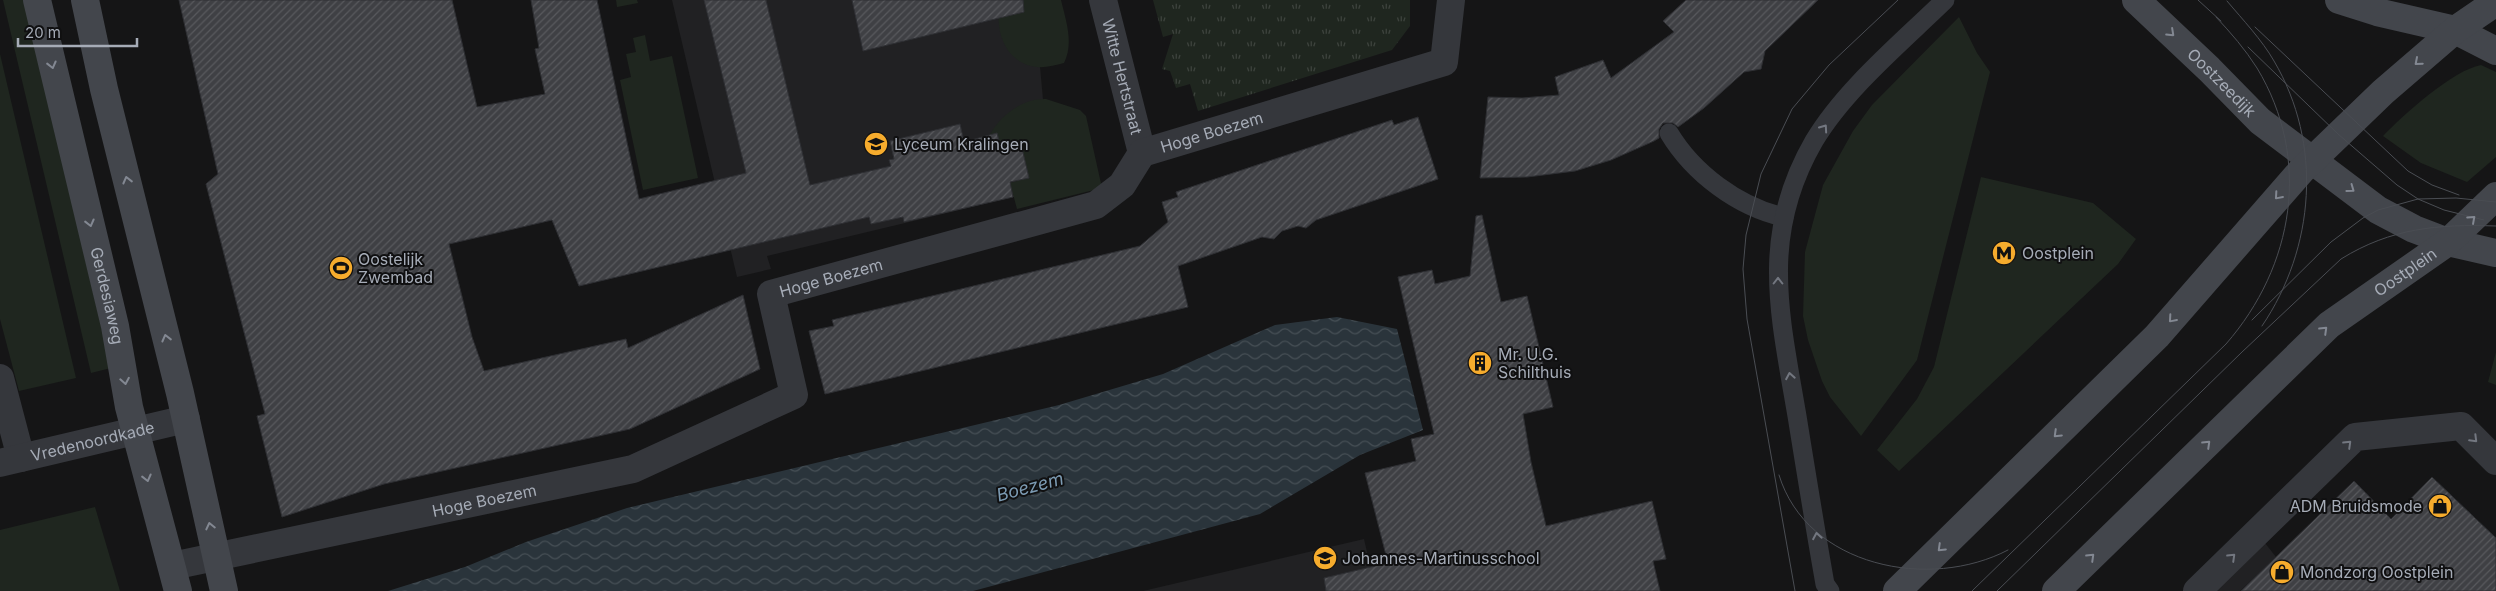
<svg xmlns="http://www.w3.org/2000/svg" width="2496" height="591" viewBox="0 0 2496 591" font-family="Inter,sans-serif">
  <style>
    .built { fill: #212123 }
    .grass { fill: #1f261f }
    .park { fill: url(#park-tufts) }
    .water { fill: url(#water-waves) }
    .building { fill: url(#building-hatch); stroke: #2e2f33 }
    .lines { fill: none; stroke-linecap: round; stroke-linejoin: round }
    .lane { stroke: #35373c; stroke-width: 19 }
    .street { stroke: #35373c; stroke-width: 28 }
    .secondary { stroke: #43464c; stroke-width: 28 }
    .tram { stroke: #4a4d53; stroke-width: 1 }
    .oneway { stroke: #838892 }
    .oneway2 { stroke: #737780 }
    .labels { text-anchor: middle; stroke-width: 4; stroke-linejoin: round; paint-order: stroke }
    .street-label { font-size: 16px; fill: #a6acb7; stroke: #101011 }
    .poi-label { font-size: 16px; fill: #a6acb7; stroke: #101011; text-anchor: start }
    .water-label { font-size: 18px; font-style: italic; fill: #7c9bb3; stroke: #101011 }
  </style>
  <defs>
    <pattern id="park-tufts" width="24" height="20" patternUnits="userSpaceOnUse" patternTransform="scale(1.25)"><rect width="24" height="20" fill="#1f261f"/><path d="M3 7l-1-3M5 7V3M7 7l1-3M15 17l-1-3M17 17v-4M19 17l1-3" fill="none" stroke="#3d433d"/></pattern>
    <pattern id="water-waves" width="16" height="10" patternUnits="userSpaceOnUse" patternTransform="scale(1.25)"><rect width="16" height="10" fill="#2a343b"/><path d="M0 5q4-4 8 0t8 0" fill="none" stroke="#464f55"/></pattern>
    <pattern id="building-hatch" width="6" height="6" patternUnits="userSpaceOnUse" patternTransform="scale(1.25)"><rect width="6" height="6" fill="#3f4044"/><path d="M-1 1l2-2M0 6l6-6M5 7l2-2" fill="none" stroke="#58595d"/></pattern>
  </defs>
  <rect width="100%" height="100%" fill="#151516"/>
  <g class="built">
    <path d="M 672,0 L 1034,0 L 1051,188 L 767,256 L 771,269 L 737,277 Z"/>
    <path d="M 2261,538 L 2276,557 L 2240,591 L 2207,591 Z"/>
    <path d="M 1364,539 L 1376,591 L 1143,591 Z"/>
  </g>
  <g class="grass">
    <path d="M 3,0 L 24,0 L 111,368 L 91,373 Z"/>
    <path d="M 616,0 L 637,0 L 638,3 L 617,7 Z"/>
    <path d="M 1001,0 L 1061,0 C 1066,21 1074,43 1064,63 C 1055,65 1046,68 1037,67 C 1004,64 993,27 1001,0 Z"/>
    <path d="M 1959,17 L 1977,53 L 1990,72 L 1917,360 L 1861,436 L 1830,397 L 1822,381 L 1808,340 L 1803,316 L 1805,252 L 1823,185 L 1853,131 L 1872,105 Z"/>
    <path d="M 645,35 L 650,61 L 672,56 L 698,178 L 643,190 L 620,80 L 631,77 L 626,54 L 636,52 L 633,38 Z"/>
    <path d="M 0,54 L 76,378 L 19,391 L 0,319 Z"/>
    <path d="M 2481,65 L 2496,72 L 2496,157 L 2467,182 L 2421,163 L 2383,136 C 2403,115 2453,70 2481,65 Z"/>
    <path d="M 1046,99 L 1080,110 L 1086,116 L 1102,188 L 1017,209 L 1010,183 L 1028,178 L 1020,144 L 1001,149 L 997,134 L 989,136 C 1000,116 1022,98 1046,99 Z"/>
    <path d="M 1981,177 L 2093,203 L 2136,239 L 2118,264 L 1899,471 L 1877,450 L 1917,399 L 1934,367 Z"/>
    <path d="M 2496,352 L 2496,385 L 2488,382 Z"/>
    <path d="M 95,507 L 120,591 L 0,591 L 0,530 Z"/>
  </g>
  <path class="park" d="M 1153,0 L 1410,0 L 1410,26 L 1392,50 L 1198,111 L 1190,84 L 1176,88 L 1170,71 L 1162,69 L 1173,34 L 1163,37 Z"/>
  <path class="water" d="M 1337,317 L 1397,329 L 1423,430 L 1360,455 L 1260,514 L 973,591 L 388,591 L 465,567 L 526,542 L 627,508 L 1059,405 L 1163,374 L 1275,325 Z"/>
  <g class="building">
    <path d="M 179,0 L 452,0 L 477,107 L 545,94 L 535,49 L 539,48 L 531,0 L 597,0 L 639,199 L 746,173 L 704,0 L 766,0 L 810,185 L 891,166 L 889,160 L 894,159 L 890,141 L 960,124 L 964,142 L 997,133 L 1001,149 L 1021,144 L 1029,178 L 1010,182 L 1013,197 L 904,222 L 903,217 L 871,224 L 869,217 L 579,286 L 552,220 L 449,244 L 472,337 L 484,371 L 626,339 L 628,348 L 743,295 L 760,369 L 630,429 L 384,484 L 282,517 L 257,416 L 265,414 L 206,184 L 218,174 Z"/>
    <path d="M 852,0 L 1023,0 L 1024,12 L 863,51 Z"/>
    <path d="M 1686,0 L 1818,0 L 1765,51 L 1761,69 L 1744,72 L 1704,108 L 1678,127 L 1673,123 L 1663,123 L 1659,129 L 1659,138 L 1654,141 L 1611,160 L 1575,171 L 1527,177 L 1480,178 L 1488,97 L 1522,98 L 1559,95 L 1555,77 L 1603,60 L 1611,78 L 1674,32 L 1663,21 Z"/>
    <path d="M 1418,117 L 1438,179 L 1316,220 L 1306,228 L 1298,226 L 1282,231 L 1274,239 L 1262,237 L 1178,266 L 1188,307 L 825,394 L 809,331 L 834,326 L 832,320 L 1140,246 L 1168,222 L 1162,202 L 1178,197 L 1176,192 L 1392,120 L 1394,125 Z"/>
    <path d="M 1482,215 L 1501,302 L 1527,296 L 1553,407 L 1523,414 L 1531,462 L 1546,526 L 1652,501 L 1666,559 L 1653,561 L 1660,591 L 1326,591 L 1324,578 L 1388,563 L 1365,473 L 1416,461 L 1411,439 L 1434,434 L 1398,277 L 1432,270 L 1435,284 L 1470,276 L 1476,216 Z"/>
    <path d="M 2432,477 L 2496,538 L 2496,591 L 2241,591 L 2354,481 L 2391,519 Z"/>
  </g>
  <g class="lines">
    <g class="lane">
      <path d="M 1669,133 C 1693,173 1738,207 1784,217"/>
      <path d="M 1830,591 L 1825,584 C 1815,528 1806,472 1797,416 C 1780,315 1759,236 1814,141 C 1845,89 1902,42 1945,0"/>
    </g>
    <g class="street">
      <path id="s1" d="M 1103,0 L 1142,153"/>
      <path d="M 0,378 L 21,458"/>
      <path id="s2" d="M 0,463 L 186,419"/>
      <path id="s3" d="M 172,566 L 633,469 L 794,395 L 771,294 L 1096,205 L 1122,185 L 1142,153 L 1444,62 L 1451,0"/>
      <path d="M 2197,591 L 2355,437 L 2461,426 L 2496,461"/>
    </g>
    <g class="secondary">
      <path id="s4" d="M 37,0 L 115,326 L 129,407 L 178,591"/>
      <path d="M 85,0 L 104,89 L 180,393 L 224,591"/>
      <path id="s5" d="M 2136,0 L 2209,69 L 2260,121 L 2378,210 L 2414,229 L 2448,242 L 2496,253"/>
      <path d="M 2339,0 L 2377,12 L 2455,30 L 2496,51"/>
      <path d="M 1897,591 L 2157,336 L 2301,171 L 2383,92 L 2455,30 L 2496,2"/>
      <path id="s6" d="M 2056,591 L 2329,325 L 2448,242 L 2496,196"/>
    </g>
    <g class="tram">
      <path d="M 2198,0 L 2221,21"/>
      <path d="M 2227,1 C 2243,20 2262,40 2274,61 C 2323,144 2315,248 2262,326"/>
      <path d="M 2255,27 L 2408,171 L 2432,185 L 2459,195"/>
      <path d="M 2248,47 L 2338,134 L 2397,185 L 2418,199 L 2444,210 L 2484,220"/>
      <path d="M 2252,320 L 2331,242 L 2363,218 L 2378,210 L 2418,199 L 2456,198 L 2496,202"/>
      <path d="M 1779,475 C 1807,567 1930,591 2008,550"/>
      <path d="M 1795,591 L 1747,319 L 1743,269 L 1746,235 L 1761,174 L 1792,109 L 1829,65 L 1898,0"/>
      <path d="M 1972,591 L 2226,344 C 2294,266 2312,159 2257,68 C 2245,49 2231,33 2216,17"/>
      <path d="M 1997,591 L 2242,352 L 2341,259 C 2391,228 2438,224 2496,226"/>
    </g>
  </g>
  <defs><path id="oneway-chevron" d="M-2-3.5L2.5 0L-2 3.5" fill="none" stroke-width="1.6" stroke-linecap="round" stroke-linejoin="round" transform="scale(1.25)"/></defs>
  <g class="oneway">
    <use href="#oneway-chevron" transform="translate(2171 33) rotate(43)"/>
    <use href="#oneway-chevron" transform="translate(2418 62) rotate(139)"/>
    <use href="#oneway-chevron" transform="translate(52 65) rotate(76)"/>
    <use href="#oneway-chevron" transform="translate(127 180) rotate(-104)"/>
    <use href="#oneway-chevron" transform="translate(2351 189) rotate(36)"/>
    <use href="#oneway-chevron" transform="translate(2278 196) rotate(131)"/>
    <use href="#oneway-chevron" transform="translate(2472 219) rotate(-42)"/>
    <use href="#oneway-chevron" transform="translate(90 223) rotate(76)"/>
    <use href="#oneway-chevron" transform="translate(2172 319) rotate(131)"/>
    <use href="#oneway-chevron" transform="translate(2324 330) rotate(-44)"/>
    <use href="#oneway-chevron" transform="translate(166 338) rotate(-104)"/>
    <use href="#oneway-chevron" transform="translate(125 381) rotate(80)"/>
    <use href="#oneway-chevron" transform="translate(2057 434) rotate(136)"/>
    <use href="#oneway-chevron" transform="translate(2207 444) rotate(-44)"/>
    <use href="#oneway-chevron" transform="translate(147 478) rotate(76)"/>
    <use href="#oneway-chevron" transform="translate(210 526) rotate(-103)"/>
    <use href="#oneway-chevron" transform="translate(1941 548) rotate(136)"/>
    <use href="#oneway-chevron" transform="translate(2091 557) rotate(-44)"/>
  </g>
  <g class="oneway2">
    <use href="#oneway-chevron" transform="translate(1824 128) rotate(-55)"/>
    <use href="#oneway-chevron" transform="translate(1778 281) rotate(-90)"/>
    <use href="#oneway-chevron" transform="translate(1790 376) rotate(-100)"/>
    <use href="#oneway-chevron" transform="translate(2474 439) rotate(45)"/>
    <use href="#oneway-chevron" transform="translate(2348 444) rotate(-44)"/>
    <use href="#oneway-chevron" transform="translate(1817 536) rotate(-100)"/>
    <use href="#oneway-chevron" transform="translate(2232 557) rotate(-44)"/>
  </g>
  <defs>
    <g id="school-disc" transform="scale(1.25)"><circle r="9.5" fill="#f6ac2d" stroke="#101011"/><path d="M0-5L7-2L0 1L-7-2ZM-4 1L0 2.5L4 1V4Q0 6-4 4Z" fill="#111"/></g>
    <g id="metro-disc" transform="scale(1.25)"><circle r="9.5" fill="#f6ac2d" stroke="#101011"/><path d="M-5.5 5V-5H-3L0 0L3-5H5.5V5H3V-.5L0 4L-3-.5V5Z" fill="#111"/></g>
    <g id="stadium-disc" transform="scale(1.25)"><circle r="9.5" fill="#f6ac2d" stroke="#101011"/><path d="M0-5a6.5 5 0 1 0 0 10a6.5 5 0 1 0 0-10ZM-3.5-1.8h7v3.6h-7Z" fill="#111"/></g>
    <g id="building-disc" transform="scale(1.25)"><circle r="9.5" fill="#f6ac2d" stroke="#101011"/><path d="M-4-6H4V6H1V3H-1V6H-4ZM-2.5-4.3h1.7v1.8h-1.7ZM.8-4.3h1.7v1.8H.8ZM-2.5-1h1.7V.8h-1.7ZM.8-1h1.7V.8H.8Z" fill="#111"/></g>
    <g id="shop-disc" transform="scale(1.25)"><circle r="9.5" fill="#f6ac2d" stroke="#101011"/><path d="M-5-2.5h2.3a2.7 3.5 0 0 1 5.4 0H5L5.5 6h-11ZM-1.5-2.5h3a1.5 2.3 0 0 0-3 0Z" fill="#111"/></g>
  </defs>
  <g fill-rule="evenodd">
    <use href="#school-disc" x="876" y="144"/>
    <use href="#metro-disc" x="2004" y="253"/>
    <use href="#stadium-disc" x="341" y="268"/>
    <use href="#building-disc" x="1480" y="363"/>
    <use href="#shop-disc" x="2440" y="506"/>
    <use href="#school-disc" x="1325" y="558"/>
    <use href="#shop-disc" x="2282" y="572"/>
  </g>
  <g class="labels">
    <g class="street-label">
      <text dy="6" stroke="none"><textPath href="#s1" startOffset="79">Witte Hertstraat</textPath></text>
      <text dy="6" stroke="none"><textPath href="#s5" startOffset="119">Oostzeedijk</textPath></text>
      <text dy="6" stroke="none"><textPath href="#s3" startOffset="1232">Hoge Boezem</textPath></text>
      <text dy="6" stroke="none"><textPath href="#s6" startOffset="474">Oostplein</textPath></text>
      <text dy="6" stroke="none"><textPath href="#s3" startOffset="814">Hoge Boezem</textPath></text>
      <text dy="6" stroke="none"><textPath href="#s4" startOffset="304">Gerdesiaweg</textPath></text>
      <text dy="6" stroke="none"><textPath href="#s2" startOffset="95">Vredenoordkade</textPath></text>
      <text dy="6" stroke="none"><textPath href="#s3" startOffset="319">Hoge Boezem</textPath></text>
    </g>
    <g class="poi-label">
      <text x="894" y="150">Lyceum Kralingen</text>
      <text x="2022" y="259">Oostplein</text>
      <text x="358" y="265">Oostelijk<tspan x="358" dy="18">Zwembad</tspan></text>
      <text x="1498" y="360">Mr. U.G.<tspan x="1498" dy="18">Schilthuis</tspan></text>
      <text x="2422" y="512" text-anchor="end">ADM Bruidsmode</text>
      <text x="1342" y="564">Johannes-Martinusschool</text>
      <text x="2300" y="578">Mondzorg Oostplein</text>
    </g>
    <g class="water-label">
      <text transform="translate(1030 487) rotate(-15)" y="6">Boezem</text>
    </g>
  </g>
  <path d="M18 38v8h119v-8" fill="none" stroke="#a6acb7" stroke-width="2.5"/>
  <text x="25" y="38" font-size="15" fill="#a6acb7" stroke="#101011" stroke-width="4" paint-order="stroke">20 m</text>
</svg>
